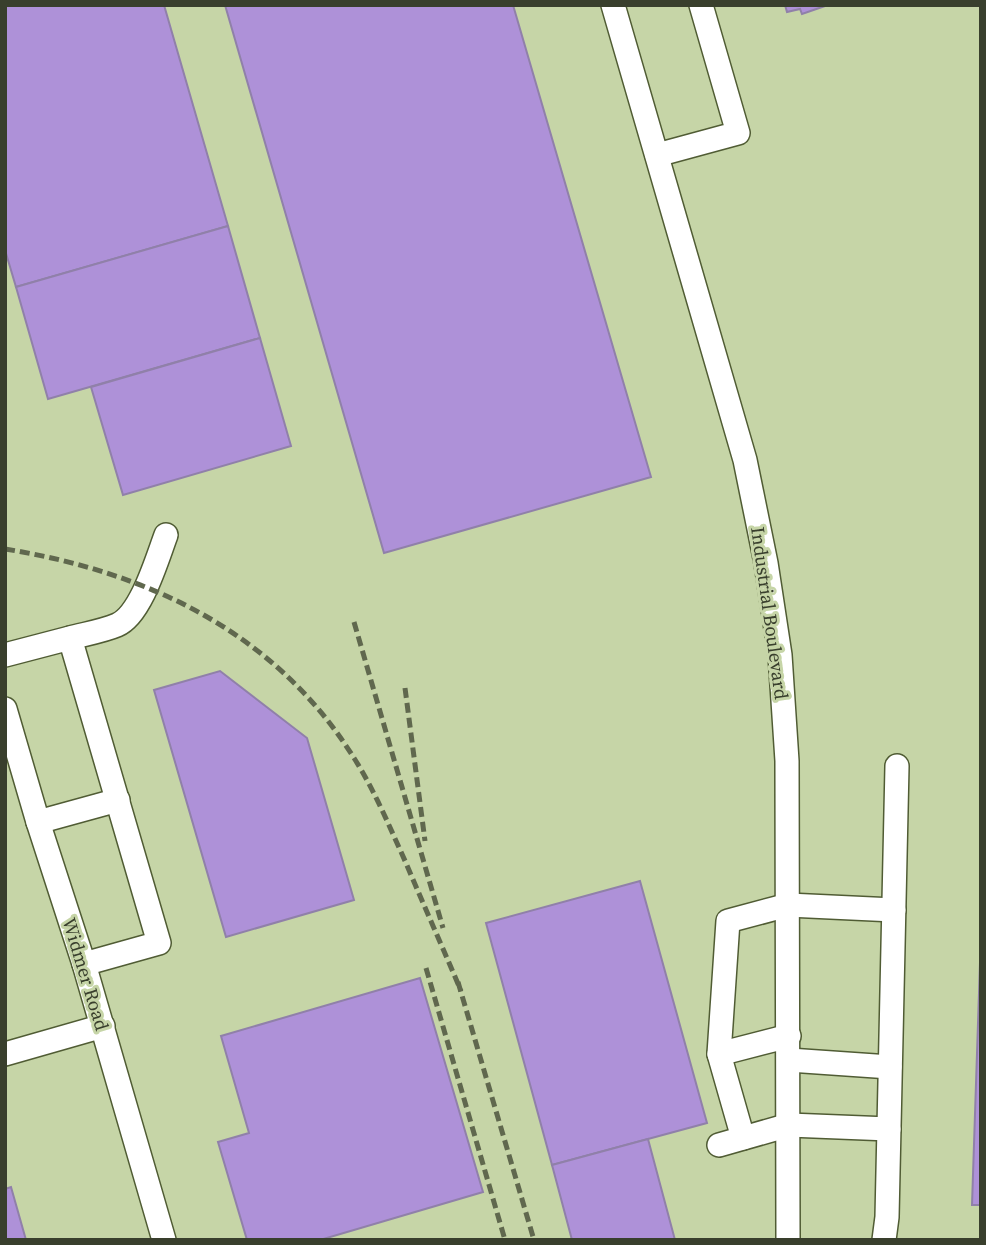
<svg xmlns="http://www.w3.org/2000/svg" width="986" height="1245" viewBox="0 0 986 1245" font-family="'Source Serif 4',serif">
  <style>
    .building { fill: #ae91d8; stroke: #9080a9; stroke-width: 2 }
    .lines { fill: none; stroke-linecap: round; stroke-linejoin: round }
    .minor-casing { stroke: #505c34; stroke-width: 26 }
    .minor { stroke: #fff; stroke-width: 23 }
    .rail { stroke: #60684e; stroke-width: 5; stroke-dasharray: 10 5; stroke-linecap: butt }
    .labels { text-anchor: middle; stroke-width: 6; stroke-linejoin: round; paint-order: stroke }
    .street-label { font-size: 19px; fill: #393f2d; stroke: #c6d5a7 }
  </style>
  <rect width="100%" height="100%" fill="#c6d5a7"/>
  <g class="building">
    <path d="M 5,5 L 164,5 L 228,226 L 16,287 L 5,250 Z"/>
    <path d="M 225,5 L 513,5 L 651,477 L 384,553 Z"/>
    <path d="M 785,5 L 828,5 L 802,14 L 800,9 L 787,12 Z"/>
    <path d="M 228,226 L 260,338 L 48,399 L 16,287 Z"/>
    <path d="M 260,338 L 291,446 L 123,495 L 91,387 Z"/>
    <path d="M 220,671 L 307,738 L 354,900 L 226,937 L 154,690 Z"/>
    <path d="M 640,881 L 707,1123 L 552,1165 L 486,923 Z"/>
    <path d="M 981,932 L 981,1205 L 972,1205 Z"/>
    <path d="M 420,978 L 483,1192 L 320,1240 L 247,1240 L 218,1142 L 249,1133 L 221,1036 Z"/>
    <path d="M 648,1139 L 675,1240 L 572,1240 L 552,1165 Z"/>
    <path d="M 11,1187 L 26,1240 L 5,1240 L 5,1189 Z"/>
  </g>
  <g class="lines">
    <g class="minor-casing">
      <g id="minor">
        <path d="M 613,5 L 745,460 L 766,563 L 780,655 L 787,761 L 788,1240"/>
        <path d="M 657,155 L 738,133 L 701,5"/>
        <path d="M 70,638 C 85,634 103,631 117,625 C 141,615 157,559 166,535"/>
        <path d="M 5,655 L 70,638 L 159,943 L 84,964"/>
        <path d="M 5,709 L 38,822 L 84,964 L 164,1240"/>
        <path d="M 38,822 L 118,800"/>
        <path d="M 5,1054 L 103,1026"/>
        <path d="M 719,1054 L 789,1036"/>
        <path d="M 789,1060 L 890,1067"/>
        <path d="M 743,1138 L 719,1054 L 728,921 L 788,905 L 894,910"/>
        <path d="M 719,1145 L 789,1125 L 889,1129"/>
        <path d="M 884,1240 L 887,1217 L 897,766"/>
      </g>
    </g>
    <use href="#minor" class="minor"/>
    <g class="rail">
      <path d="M 5,549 C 148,572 275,632 354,758 C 375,791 390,828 406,863 C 424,906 443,948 461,991"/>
      <path d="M 354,622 L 443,928"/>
      <path d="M 405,688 L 425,841"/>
      <path d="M 426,968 L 505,1240"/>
      <path d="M 458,982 L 534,1240"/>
    </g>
  </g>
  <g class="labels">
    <g class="street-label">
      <text transform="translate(770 613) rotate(82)" y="7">Industrial Boulevard</text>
      <text transform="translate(86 974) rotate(73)" y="7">Widmer Road</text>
    </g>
  </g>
  <rect width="986" height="1245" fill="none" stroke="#393f2d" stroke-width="14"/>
</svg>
